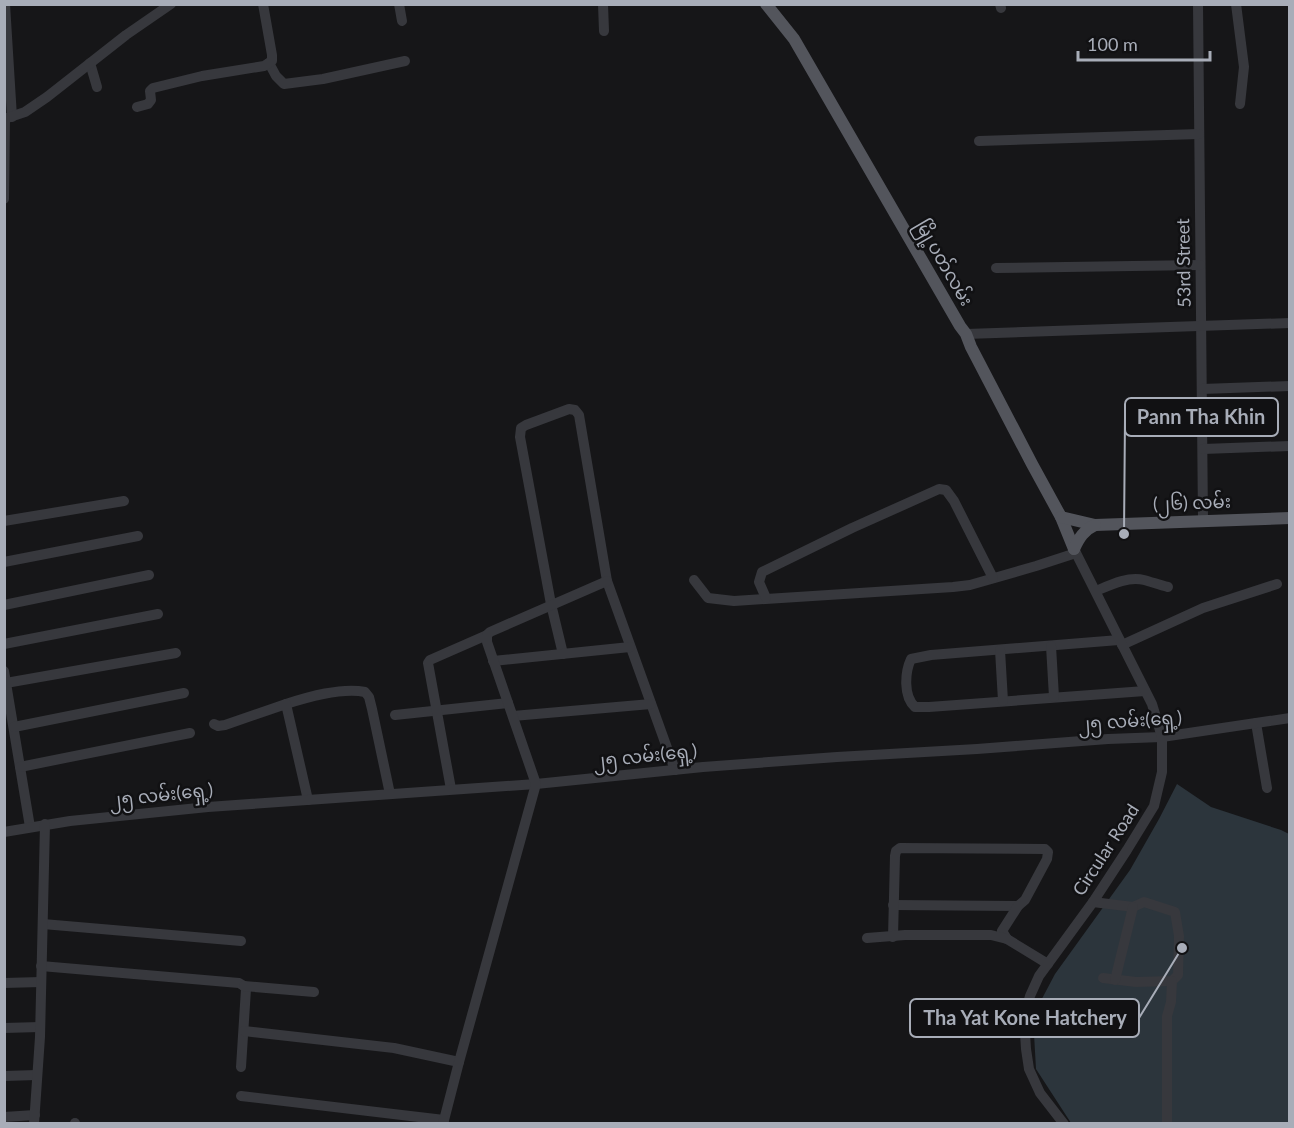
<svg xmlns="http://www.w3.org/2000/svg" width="1294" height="1128" viewBox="0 0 1294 1128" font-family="Lato,'Noto Sans Myanmar',sans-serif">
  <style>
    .water { fill: #2c353c }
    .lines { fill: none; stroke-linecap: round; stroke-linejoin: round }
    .minor { stroke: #37383d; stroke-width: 10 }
    .major { stroke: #53555c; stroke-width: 12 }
    .labels { text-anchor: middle; stroke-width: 5; stroke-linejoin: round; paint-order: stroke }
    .street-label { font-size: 18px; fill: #a8adb8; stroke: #111113 }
    .leader { fill: none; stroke: #a8adb8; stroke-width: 2 }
    .callout-dot { fill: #a8adb8; stroke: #111113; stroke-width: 2 }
    .callout { fill: #111113; stroke: #a8adb8; stroke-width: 2 }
    .callout-label { font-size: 20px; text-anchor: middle; font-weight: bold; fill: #a8adb8 }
  </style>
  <rect width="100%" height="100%" fill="#161618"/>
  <path class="water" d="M 1177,784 L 1211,807 L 1281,830 L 1289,834 L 1289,1123 L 1071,1123 L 1036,1069 L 1034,1034 L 1036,1010 L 1055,974 L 1130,870 L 1159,819 Z"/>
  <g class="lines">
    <g class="minor">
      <path d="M 5,4 L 12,117"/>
      <path d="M 399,4 L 402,21"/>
      <path d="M 603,4 L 604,31"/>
      <path d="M 1000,4 L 1001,8"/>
      <path d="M 1198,4 L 1203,520"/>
      <path d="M 1236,4 L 1244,67 L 1240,104"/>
      <path d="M 90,63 L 97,87"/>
      <path d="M 269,63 L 276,76 L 284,84 L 323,79 L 405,61"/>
      <path d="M 137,107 L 148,104 L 151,100 L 150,91 L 153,88 L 202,76 L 264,66 L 272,61 L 272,55 L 263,4"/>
      <path d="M 4,119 L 25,112 L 47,97 L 126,35 L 171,4"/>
      <path d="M 979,141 L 1199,134"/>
      <path d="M 4,199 L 5,119"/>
      <path d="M 996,268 L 1200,265"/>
      <path d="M 966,334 L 1290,323"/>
      <path d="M 1202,389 L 1290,386"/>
      <path d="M 1203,449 L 1290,446"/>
      <path d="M 4,521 L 124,501"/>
      <path d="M 4,562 L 138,536"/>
      <path d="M 694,580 L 708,598 L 734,601 L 953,587 L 970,585 L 1036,566 L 1076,553"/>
      <path d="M 1096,591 C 1110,585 1128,576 1144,580 C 1152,582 1159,585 1168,587"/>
      <path d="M 766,598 L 759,582 L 762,572 L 852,528 L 939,489 L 946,490 L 954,501 L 993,578"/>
      <path d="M 4,605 L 149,575"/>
      <path d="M 1119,640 L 931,655 L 911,659 C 905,672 903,696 915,707 L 929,707 L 1145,691"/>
      <path d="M 4,644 L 158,614"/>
      <path d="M 1122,645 L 1203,608 L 1277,584"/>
      <path d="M 1051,646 L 1054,697"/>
      <path d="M 1000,650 L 1003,701"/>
      <path d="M 563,654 L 551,604 L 520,437 L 521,428 L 526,425 L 569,409 L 575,410 L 579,415 L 607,581 L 675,770"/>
      <path d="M 493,661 L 630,647"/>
      <path d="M 4,671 L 30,827"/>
      <path d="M 6,683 L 176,653"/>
      <path d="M 286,704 C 308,697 342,687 365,692 L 369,697 L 372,709 L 390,794"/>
      <path d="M 395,715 L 508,703"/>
      <path d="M 513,716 L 651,704"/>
      <path d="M 1256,723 L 1267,788"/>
      <path d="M 214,724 L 218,726 L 225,725 L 286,704 L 308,800"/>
      <path d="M 14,727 L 184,693"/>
      <path d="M 20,767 L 190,733"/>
      <path d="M 451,789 L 428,663 L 430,660 L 487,635"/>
      <path d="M 4,832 L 70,821 L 208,807 L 536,784 L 703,767 L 837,757 L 977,749 L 1108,739 L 1162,737 L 1290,718"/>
      <path d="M 1093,902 L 1133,907 L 1144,902 L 1175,912 L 1179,936 L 1178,975 L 1172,981 L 1136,982 L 1103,978"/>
      <path d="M 893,905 L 1018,906"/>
      <path d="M 43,924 L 241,941"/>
      <path d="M 893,937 L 895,856 L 896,851 L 900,848 L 1045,849 L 1048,852 L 1047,859 L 1025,900 L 1018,906 L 1002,931 L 1007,939"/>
      <path d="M 867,938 L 905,935 L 991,935 L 1007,939 L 1048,964"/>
      <path d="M 41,966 L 239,983 L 244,986 L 246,989 L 241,1067"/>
      <path d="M 1115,980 L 1133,907"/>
      <path d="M 4,983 L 41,982"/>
      <path d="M 244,986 L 314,992"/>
      <path d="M 4,1028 L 40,1027"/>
      <path d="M 244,1031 L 394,1048 L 459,1062"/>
      <path d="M 4,1076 L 37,1075"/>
      <path d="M 241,1096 L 444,1120"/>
      <path d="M 4,1117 L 35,1115"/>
      <path d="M 34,1124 L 40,1037 L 45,824"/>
      <path d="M 75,1124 L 75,1123"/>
      <path d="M 443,1124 L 459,1062 L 536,784 L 487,642 L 487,635 L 490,632 L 607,581"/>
      <path d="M 1064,1124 L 1040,1093 L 1029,1069 L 1026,1049 L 1024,1017 L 1030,996 L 1039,976 L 1093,902 L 1127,850 L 1154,806 L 1162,772 L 1162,737 L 1152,704 L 1074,549"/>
      <path d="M 1167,1124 L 1167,1016 L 1171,1002 L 1172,981"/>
    </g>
    <g class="major">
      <path d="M 766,4 L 794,39 L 960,326 L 966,334 L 971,347 L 1032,464 L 1061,517 L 1074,549"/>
      <path d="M 1061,517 L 1095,525 L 1290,518"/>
      <path d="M 1074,549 C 1079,538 1084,530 1095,525"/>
    </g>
  </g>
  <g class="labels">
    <g class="street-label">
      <text transform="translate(944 263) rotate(60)" y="6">မြို့ပတ်လမ်း</text>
      <text transform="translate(1184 263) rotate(-91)" y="6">53rd Street</text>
      <text transform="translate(1192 503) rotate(-2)" y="6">(၂၆) လမ်း</text>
      <text transform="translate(1130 721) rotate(-4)" y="6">၂၅ လမ်း(ရှေ့)</text>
      <text transform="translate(645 756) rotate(-6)" y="6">၂၅ လမ်း(ရှေ့)</text>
      <text transform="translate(161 795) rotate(-6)" y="6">၂၅ လမ်း(ရှေ့)</text>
      <text transform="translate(1106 850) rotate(-57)" y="6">Circular Road</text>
    </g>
  </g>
  <path class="leader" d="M1124 534L1125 417M1182 948L1139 1018"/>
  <g class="callout-dot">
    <circle cx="1124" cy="534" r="6"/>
    <circle cx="1182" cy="948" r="6"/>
  </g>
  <g class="callout">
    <rect x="1125" y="398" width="153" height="38" rx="6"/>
    <rect x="910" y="999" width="229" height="38" rx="6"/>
  </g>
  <g class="callout-label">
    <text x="1201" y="424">Pann Tha Khin</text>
    <text x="1025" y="1025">Tha Yat Kone Hatchery</text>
  </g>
  <rect width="1294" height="1128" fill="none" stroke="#a8adb8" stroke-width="12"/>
  <path d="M1078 51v9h132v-9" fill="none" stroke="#a8adb8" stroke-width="3"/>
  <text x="1087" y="51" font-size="18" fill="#a8adb8" stroke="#111113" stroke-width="4.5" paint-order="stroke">100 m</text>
</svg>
